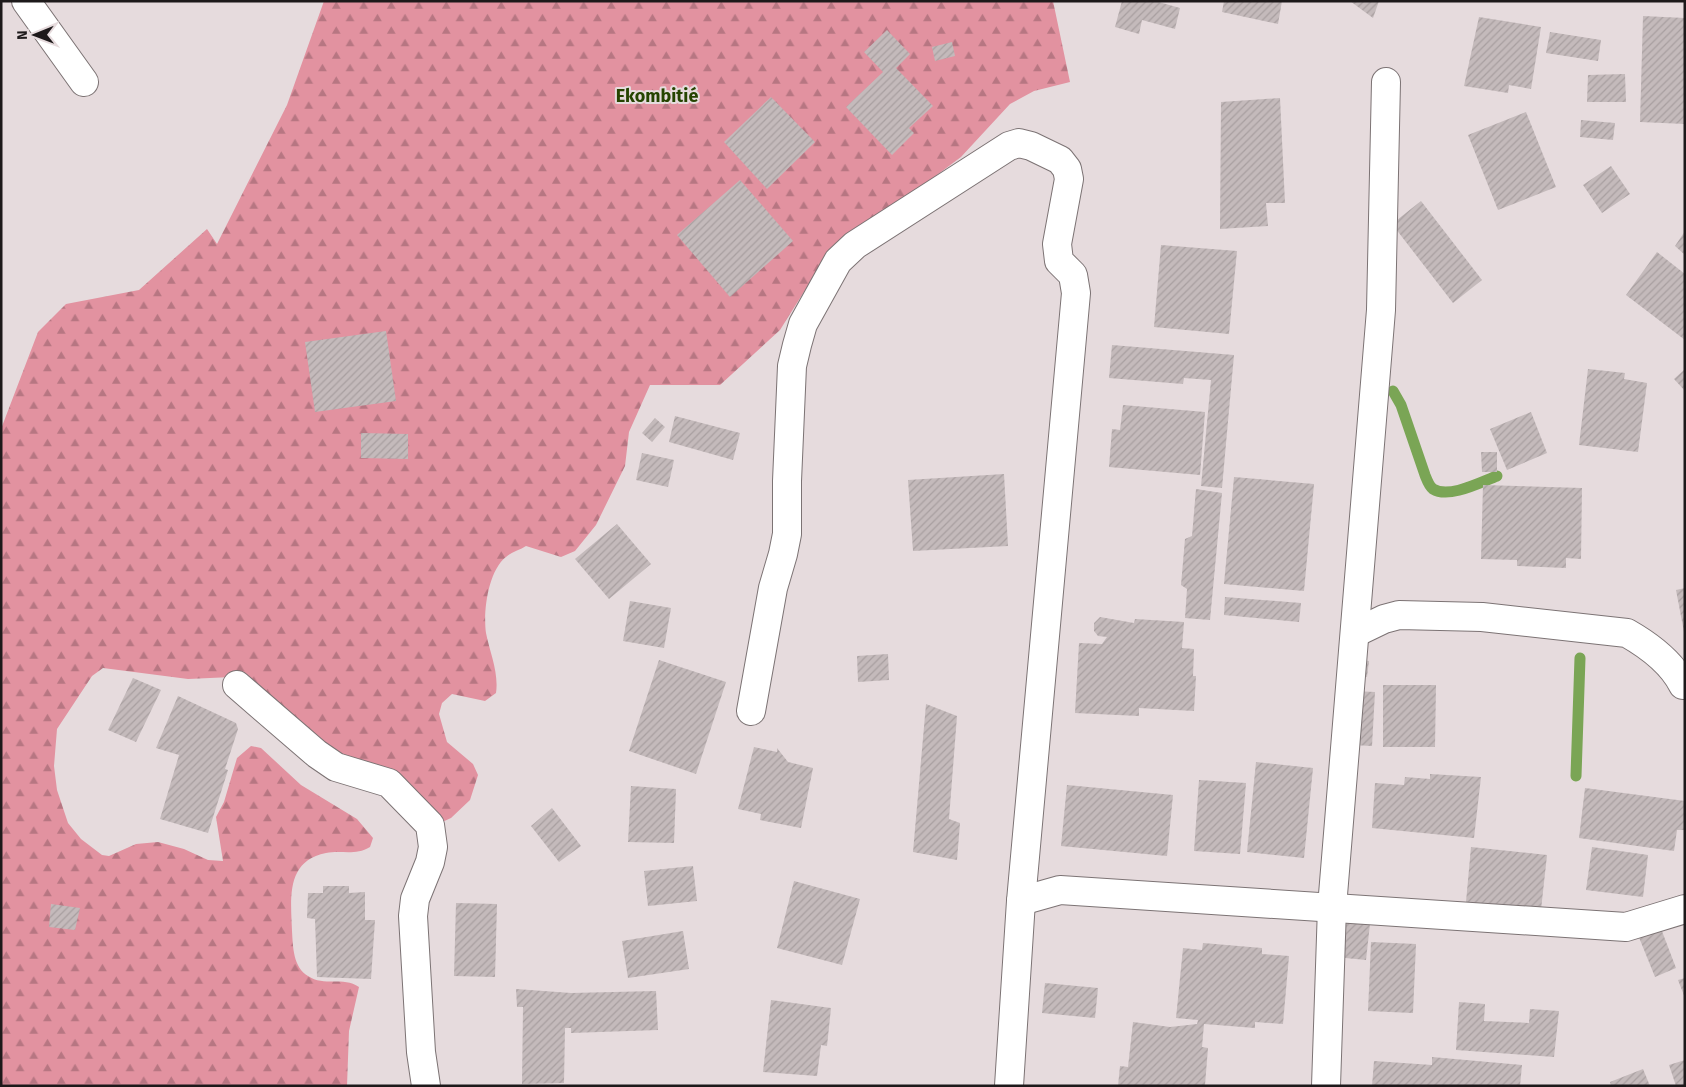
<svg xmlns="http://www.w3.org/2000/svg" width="1686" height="1087" viewBox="0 0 1686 1087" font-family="'Fira Sans',sans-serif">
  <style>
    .forest { fill: url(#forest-firs) }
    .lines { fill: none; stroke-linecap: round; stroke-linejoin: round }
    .stream { stroke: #7aa555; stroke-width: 11 }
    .building { fill: url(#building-hatch) }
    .minor-casing { stroke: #7c7374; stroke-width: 30 }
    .minor { stroke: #fff; stroke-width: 28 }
    .labels { text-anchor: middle; stroke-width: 4; stroke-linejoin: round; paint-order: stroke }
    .quarter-label { font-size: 18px; font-weight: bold; fill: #254400; stroke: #e6dbdd }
  </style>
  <defs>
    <pattern id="forest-firs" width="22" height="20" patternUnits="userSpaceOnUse" patternTransform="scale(1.25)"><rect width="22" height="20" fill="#e292a0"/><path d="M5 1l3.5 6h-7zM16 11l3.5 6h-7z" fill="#b77682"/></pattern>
    <pattern id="building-hatch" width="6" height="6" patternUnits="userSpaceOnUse" patternTransform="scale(1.25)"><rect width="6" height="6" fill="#c4babb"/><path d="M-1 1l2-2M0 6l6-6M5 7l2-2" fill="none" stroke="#a89fa0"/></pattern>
  </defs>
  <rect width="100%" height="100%" fill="#e6dbdd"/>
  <path class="forest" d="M 324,1 L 1053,1 L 1070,82 L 1034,91 L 1010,104 L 961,157 L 842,246 L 812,279 L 780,330 L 720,385 L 650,385 L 629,432 L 625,466 L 596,525 L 575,551 L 561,557 L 526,546 C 520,550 511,552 506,557 C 488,571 483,612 486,633 C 490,653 499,673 496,693 L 485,701 L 452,694 L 442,703 L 439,714 L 447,742 L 473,764 L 478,775 L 470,800 L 451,818 L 438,824 L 232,677 L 188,679 L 103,668 L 92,676 L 57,729 L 54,766 L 57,790 L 68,823 L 81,839 L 102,855 L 109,856 L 136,844 L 158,842 L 184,849 L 208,860 L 223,861 L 216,817 L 224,802 L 237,758 L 251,746 L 261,748 L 301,785 L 357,819 L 373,838 L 370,847 C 355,856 342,850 326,853 C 285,861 291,900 292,931 C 293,947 293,967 308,976 C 324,987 343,976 359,987 L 349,1031 L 347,1086 L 1,1086 L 1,429 L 38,332 L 66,304 L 139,290 L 207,229 L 217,244 L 287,105 Z"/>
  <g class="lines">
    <g class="stream">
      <path d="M 1393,391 L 1401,405 L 1425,475 C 1427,480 1429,486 1433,489 C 1449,499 1481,482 1497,476"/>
      <path d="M 1576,776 L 1580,658"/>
    </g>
  </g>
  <g class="building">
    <path d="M 1122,1 L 1155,1 L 1180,8 L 1175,29 L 1142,20 L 1139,34 L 1115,27 Z"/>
    <path d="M 1224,1 L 1282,1 L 1278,24 L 1222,12 Z"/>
    <path d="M 1350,1 L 1379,1 L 1373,18 Z"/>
    <path d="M 1643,16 L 1685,18 L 1685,124 L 1640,122 Z"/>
    <path d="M 1479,17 L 1541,27 L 1531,89 L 1509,85 L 1508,93 L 1464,86 Z"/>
    <path d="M 887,30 L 910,54 L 896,68 L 933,106 L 909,128 L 914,133 L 892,155 L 846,107 L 883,72 L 864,52 Z"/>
    <path d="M 1550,32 L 1601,40 L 1598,61 L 1546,53 Z"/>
    <path d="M 952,42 L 955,56 L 935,61 L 932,47 Z"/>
    <path d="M 1625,74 L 1626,102 L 1587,102 L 1588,75 Z"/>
    <path d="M 771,97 L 815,142 L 767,189 L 724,142 Z"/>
    <path d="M 1280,98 L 1285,203 L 1266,203 L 1268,226 L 1220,229 L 1221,102 Z"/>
    <path d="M 1526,112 L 1556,187 L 1498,210 L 1468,135 Z"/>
    <path d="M 1581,120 L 1615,123 L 1613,140 L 1580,137 Z"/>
    <path d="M 1611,166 L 1630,194 L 1602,213 L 1583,185 Z"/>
    <path d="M 740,180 L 793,241 L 730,297 L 677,235 Z"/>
    <path d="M 1421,201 L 1482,280 L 1453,303 L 1392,224 Z"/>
    <path d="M 1685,231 L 1685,255 L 1675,246 Z"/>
    <path d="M 1161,245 L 1237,251 L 1229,334 L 1154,327 Z"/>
    <path d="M 1657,252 L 1685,274 L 1685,340 L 1626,295 Z"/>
    <path d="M 386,331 L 396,401 L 315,412 L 305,342 Z"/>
    <path d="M 1112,345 L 1234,355 L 1222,488 L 1201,486 L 1211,380 L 1184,378 L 1183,384 L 1109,378 Z"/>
    <path d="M 1588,369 L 1625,373 L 1624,379 L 1647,383 L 1638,452 L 1579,445 Z"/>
    <path d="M 1685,369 L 1685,391 L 1674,379 Z"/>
    <path d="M 1123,405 L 1205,412 L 1200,475 L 1109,467 L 1112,429 L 1120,430 Z"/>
    <path d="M 1531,412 L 1547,453 L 1507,470 L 1490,429 Z"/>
    <path d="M 675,416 L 740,433 L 733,460 L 669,442 Z"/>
    <path d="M 655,418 L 665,427 L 652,442 L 642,433 Z"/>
    <path d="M 361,433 L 408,434 L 408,459 L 361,458 Z"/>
    <path d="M 1481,452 L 1497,452 L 1497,472 L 1482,472 Z"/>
    <path d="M 642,453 L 674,460 L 668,487 L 636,480 Z"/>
    <path d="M 1004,474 L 1008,546 L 913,551 L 908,480 Z"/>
    <path d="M 1234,477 L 1314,484 L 1304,591 L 1224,584 Z"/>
    <path d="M 1483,485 L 1582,488 L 1581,559 L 1566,558 L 1566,568 L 1517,566 L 1517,560 L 1481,559 Z"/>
    <path d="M 1196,489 L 1222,493 L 1210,620 L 1185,618 L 1187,589 L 1181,585 L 1185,539 L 1192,536 Z"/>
    <path d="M 617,524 L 651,564 L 609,599 L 575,559 Z"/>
    <path d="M 1685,588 L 1685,632 L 1684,632 L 1676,590 Z"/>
    <path d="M 1225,597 L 1301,603 L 1299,622 L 1224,615 Z"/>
    <path d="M 630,601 L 671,608 L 664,648 L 623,641 Z"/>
    <path d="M 1100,617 L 1134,623 L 1135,619 L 1184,622 L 1182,648 L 1194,649 L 1193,676 L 1196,676 L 1194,711 L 1139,708 L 1139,716 L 1075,713 L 1079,643 L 1102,644 L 1107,637 L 1098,636 L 1094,631 L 1094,623 Z"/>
    <path d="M 888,654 L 889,680 L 858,682 L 857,656 Z"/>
    <path d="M 1357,659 L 1369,661 L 1367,677 L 1355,675 Z"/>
    <path d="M 659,660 L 726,682 L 696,774 L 629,751 Z"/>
    <path d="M 133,678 L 161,690 L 136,742 L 108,730 Z"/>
    <path d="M 1383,685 L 1436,685 L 1435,747 L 1383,747 Z"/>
    <path d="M 1354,691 L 1375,692 L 1372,746 L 1352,745 Z"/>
    <path d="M 178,696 L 236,723 L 238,729 L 225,769 L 228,770 L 208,833 L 160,819 L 179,755 L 156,748 Z"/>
    <path d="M 926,704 L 957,716 L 949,819 L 960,823 L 957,860 L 913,852 Z"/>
    <path d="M 754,747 L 777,752 L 777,748 L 788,762 L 813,768 L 801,828 L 760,820 L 761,814 L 738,809 Z"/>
    <path d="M 1256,762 L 1313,768 L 1304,858 L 1247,852 Z"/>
    <path d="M 1430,774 L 1481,777 L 1474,838 L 1372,828 L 1375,783 L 1404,785 L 1405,777 L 1430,779 Z"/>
    <path d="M 1199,780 L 1246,783 L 1240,854 L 1194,851 Z"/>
    <path d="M 1067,785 L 1173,795 L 1167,856 L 1061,846 Z"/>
    <path d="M 631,786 L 676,789 L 674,843 L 628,842 Z"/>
    <path d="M 1585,788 L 1685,801 L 1685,830 L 1677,830 L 1674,851 L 1579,838 Z"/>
    <path d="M 552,808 L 581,846 L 559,862 L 531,826 Z"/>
    <path d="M 1471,847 L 1547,855 L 1541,910 L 1466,902 Z"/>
    <path d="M 1592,847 L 1648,855 L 1643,897 L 1586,890 Z"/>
    <path d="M 693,866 L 697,901 L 648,906 L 644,871 Z"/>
    <path d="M 794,881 L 860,899 L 842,965 L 777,948 Z"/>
    <path d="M 323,886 L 349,886 L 349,893 L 365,892 L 365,920 L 375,920 L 371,979 L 317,977 L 315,919 L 307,918 L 308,893 L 323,893 Z"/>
    <path d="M 456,903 L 497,904 L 495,977 L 454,976 Z"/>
    <path d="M 51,904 L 80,908 L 75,930 L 49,927 Z"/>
    <path d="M 1341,912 L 1371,915 L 1366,960 L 1335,957 Z"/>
    <path d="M 1660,926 L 1676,968 L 1655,977 L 1638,935 Z"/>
    <path d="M 683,931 L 689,969 L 628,978 L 622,941 Z"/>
    <path d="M 1371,942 L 1416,944 L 1413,1013 L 1368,1011 Z"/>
    <path d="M 1203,943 L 1262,948 L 1262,954 L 1289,956 L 1283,1024 L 1255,1022 L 1255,1028 L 1204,1024 L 1202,1047 L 1208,1048 L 1205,1085 L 1118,1086 L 1120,1066 L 1128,1067 L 1133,1022 L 1170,1027 L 1197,1024 L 1198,1020 L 1176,1018 L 1183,948 L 1202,950 Z"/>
    <path d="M 1685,978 L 1685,998 L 1678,980 Z"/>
    <path d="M 1045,983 L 1098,988 L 1095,1018 L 1042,1013 Z"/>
    <path d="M 516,989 L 571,993 L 656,991 L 658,1030 L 571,1033 L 571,1028 L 565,1028 L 564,1083 L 522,1084 L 523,1007 L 517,1007 Z"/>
    <path d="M 771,1000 L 831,1008 L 827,1046 L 821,1045 L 817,1076 L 763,1072 Z"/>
    <path d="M 1459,1002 L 1485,1004 L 1484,1021 L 1529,1023 L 1530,1009 L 1559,1011 L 1554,1057 L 1456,1050 Z"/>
    <path d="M 1432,1057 L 1522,1065 L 1520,1086 L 1372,1086 L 1374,1061 L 1432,1065 Z"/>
    <path d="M 1685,1060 L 1685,1086 L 1676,1086 L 1669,1065 Z"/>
    <path d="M 1643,1069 L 1650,1086 L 1611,1086 L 1610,1082 Z"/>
  </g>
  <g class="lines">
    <g class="minor-casing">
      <g id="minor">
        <path d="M 26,1 L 84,82"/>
        <path d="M 1355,633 L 1384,619 L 1399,615 L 1482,617 L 1627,633 C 1648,645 1672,663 1683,685"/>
        <path d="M 237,685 L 317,754 L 336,767 L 389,783 L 430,825 L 433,847 L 430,862 L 415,899 L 413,916 L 421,1052 L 426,1086"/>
        <path d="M 751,711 L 773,588 L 783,554 L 787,534 L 787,481 L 792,366 L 797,345 L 803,324 L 838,261 L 855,245 L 1009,146 L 1019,143 L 1031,146 L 1060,160 L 1067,169 L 1069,179 L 1057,244 L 1059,261 L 1073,275 L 1076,293 L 1021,901 L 1009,1086"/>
        <path d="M 1021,901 L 1060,890 L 1626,927 L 1685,909"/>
        <path d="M 1326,1086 L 1332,907 L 1381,310 L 1386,82"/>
      </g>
    </g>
    <use href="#minor" class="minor"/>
  </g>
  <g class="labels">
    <g class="quarter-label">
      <text x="657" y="102">Ekombitié</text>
    </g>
  </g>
  <rect width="1686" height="1087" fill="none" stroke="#1d191a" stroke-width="5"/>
  <g transform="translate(35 35) rotate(269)" stroke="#e6dbdd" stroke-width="4" paint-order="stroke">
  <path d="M0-4L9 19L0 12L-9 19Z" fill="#1d191a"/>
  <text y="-8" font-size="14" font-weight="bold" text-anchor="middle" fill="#1d191a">N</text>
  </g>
</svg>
